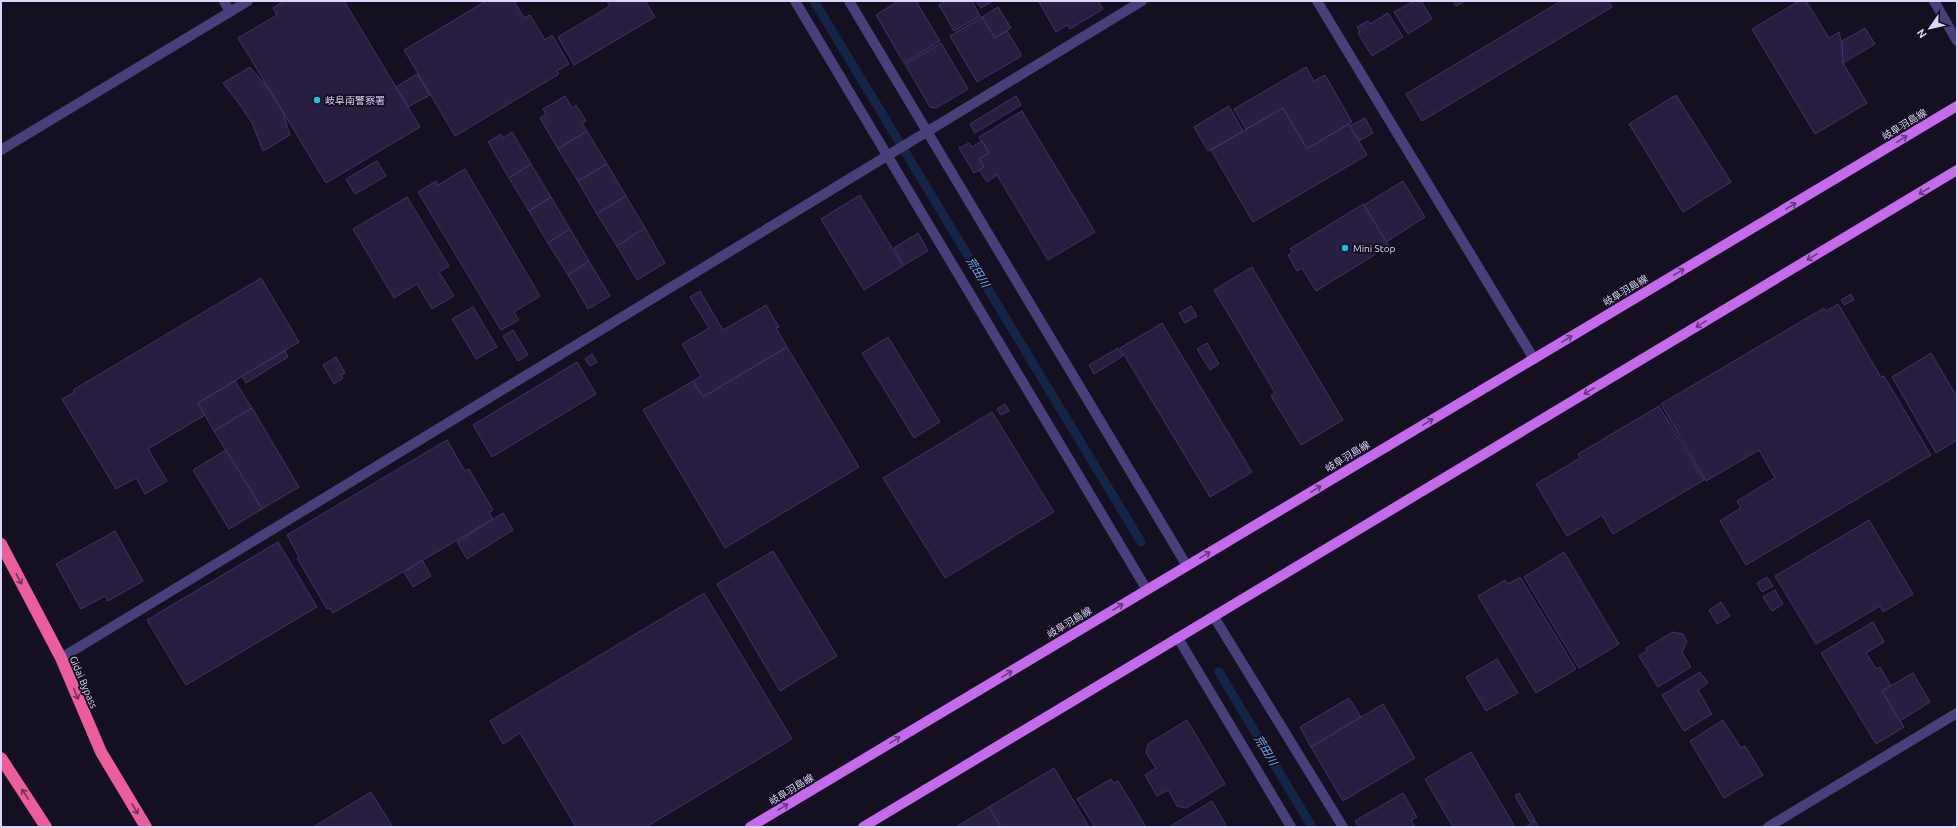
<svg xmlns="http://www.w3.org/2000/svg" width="1958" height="828" viewBox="0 0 1958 828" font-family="Ubuntu,'Noto Sans JP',sans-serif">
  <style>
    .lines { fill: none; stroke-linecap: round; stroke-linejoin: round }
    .stream { stroke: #152546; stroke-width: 9 }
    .building { fill: #271e40; stroke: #413369 }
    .minor { stroke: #47407b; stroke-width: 10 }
    .major { stroke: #c569ed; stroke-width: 10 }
    .highway { stroke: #ec5e99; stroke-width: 12 }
    .oneway { stroke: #64387d }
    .oneway2 { stroke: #753357 }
    .poi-dot { fill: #1ac0e1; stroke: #141021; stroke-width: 1.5 }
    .labels { text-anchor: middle; stroke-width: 4; stroke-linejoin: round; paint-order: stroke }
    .poi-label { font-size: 10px; fill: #dcd5fa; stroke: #141021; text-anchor: start }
    .street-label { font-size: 10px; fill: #dcd5fa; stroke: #141021 }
    .water-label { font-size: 11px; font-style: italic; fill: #6fabee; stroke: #141021 }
  </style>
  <rect width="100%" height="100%" fill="#141021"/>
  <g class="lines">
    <g class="stream">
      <path d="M 814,1 L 1141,542"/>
      <path d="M 1219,672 L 1312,827"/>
    </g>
  </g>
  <g class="building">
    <path d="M 284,1 L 344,1 L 420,127 L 326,183 L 238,38 L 277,15 L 273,8 Z"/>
    <path d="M 486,1 L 514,1 L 524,18 L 530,15 L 545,40 L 552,35 L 569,64 L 557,71 L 559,74 L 455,136 L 404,50 Z"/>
    <path d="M 607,1 L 645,1 L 655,17 L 574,65 L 558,37 L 610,6 Z"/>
    <path d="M 898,1 L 916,1 L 940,41 L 904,63 L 876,15 Z"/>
    <path d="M 946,1 L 972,1 L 980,16 L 954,31 L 939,5 Z"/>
    <path d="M 976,1 L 993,1 L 981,8 Z"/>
    <path d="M 1040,1 L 1098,1 L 1103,9 L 1070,29 L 1067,25 L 1056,32 L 1039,2 Z"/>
    <path d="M 1414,1 L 1421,1 L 1432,19 L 1408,34 L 1394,12 Z"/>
    <path d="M 1453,1 L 1465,1 L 1456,6 Z"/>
    <path d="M 1561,1 L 1608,1 L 1612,7 L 1422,121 L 1406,94 Z"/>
    <path d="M 1799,1 L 1806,1 L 1829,38 L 1839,32 L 1843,49 L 1843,63 L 1867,103 L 1815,134 L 1752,29 Z"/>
    <path d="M 998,7 L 1011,28 L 995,38 L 982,17 Z"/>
    <path d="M 1388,13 L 1403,37 L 1372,56 L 1358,33 L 1360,32 L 1357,27 L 1368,21 L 1370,24 Z"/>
    <path d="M 982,17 L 995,38 L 1007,31 L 1021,54 L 1020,57 L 977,82 L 950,36 Z"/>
    <path d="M 1865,28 L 1875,44 L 1843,63 L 1842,41 Z"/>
    <path d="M 941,43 L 968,89 L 936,108 L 930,107 L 905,64 Z"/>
    <path d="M 250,67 L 267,87 L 282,110 L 290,135 L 263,151 L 252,123 L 240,105 L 223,83 Z"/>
    <path d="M 1306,67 L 1314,81 L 1325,75 L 1352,122 L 1307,149 L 1283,108 L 1246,129 L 1234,109 Z"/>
    <path d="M 417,74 L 430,95 L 408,107 L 396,87 Z"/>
    <path d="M 1676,95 L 1731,182 L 1683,212 L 1629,124 Z"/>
    <path d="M 565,96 L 572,108 L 576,105 L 586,121 L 582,123 L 587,131 L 558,149 L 540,118 L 546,114 L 543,109 Z"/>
    <path d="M 1016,96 L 1021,105 L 975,133 L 970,124 Z"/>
    <path d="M 1229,106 L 1243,131 L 1208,151 L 1194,127 Z"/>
    <path d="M 1283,108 L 1307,149 L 1349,124 L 1367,155 L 1253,222 L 1211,150 Z"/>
    <path d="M 1022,111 L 1095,232 L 1048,260 L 997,175 L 987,182 L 979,170 L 984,167 L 979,159 L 989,153 L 979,137 Z"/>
    <path d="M 1365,118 L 1373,133 L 1359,141 L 1350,126 Z"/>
    <path d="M 587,131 L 607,164 L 578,181 L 558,149 Z"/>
    <path d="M 512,132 L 531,164 L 509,178 L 488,142 L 501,134 L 503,138 Z"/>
    <path d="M 982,141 L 989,153 L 979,159 L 984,167 L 974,173 L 959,148 L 969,143 L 972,147 Z"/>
    <path d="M 377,161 L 386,176 L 355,194 L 346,179 Z"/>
    <path d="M 531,164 L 551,197 L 529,211 L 509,178 Z"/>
    <path d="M 607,164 L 626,196 L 597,214 L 578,181 Z"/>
    <path d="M 465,169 L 540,296 L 514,312 L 519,320 L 501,330 L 418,192 L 436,181 L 438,185 Z"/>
    <path d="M 1403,181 L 1425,217 L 1386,242 L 1364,205 Z"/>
    <path d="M 860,195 L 903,266 L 864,290 L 821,219 Z"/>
    <path d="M 626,196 L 645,228 L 617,246 L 597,214 Z"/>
    <path d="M 407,197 L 449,266 L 439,272 L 454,296 L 432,309 L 417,284 L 394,298 L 353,229 Z"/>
    <path d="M 551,197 L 570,229 L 548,243 L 529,211 Z"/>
    <path d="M 1363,204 L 1389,246 L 1316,291 L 1302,268 L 1297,271 L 1288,255 L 1293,252 L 1290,249 Z"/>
    <path d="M 645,228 L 665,263 L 637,280 L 617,246 Z"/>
    <path d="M 570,229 L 589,261 L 568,275 L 548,243 Z"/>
    <path d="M 918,233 L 928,251 L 904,265 L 894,248 Z"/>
    <path d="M 589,261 L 610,296 L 588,309 L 568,275 Z"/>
    <path d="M 1252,267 L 1343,420 L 1301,445 L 1271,396 L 1275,393 L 1214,290 Z"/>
    <path d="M 261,278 L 299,342 L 198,403 L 205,415 L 148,449 L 167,481 L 145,494 L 136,478 L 116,489 L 62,399 L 75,392 L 73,390 Z"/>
    <path d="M 700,291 L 723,330 L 766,305 L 779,327 L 776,328 L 787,347 L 703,397 L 693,381 L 701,376 L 682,344 L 709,328 L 690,297 Z"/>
    <path d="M 1851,294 L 1854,300 L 1844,305 L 1841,300 Z"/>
    <path d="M 1838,304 L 1881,377 L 1884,376 L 1931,455 L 1746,565 L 1720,521 L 1741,508 L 1737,501 L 1775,478 L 1759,450 L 1706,481 L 1661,404 L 1824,308 L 1826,311 Z"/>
    <path d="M 1191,306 L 1197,316 L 1185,323 L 1179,313 Z"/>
    <path d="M 473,307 L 497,347 L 476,359 L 452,319 Z"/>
    <path d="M 1162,323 L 1252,472 L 1210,497 L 1120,348 Z"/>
    <path d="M 513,330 L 528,355 L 518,361 L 503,336 Z"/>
    <path d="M 888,337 L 940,422 L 914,438 L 862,353 Z"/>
    <path d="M 1207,343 L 1219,364 L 1210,370 L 1197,349 Z"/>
    <path d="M 787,347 L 859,467 L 725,548 L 643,410 L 693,381 L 703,397 Z"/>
    <path d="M 1118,348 L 1123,356 L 1094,374 L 1089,365 Z"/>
    <path d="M 285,351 L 288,357 L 246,383 L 242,376 Z"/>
    <path d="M 1931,353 L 1957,397 L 1957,440 L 1936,453 L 1892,377 Z"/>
    <path d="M 592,354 L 597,362 L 590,366 L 585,359 Z"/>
    <path d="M 336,357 L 345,373 L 341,375 L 343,378 L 334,384 L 323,365 Z"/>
    <path d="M 577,362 L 596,394 L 492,457 L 473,425 Z"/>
    <path d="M 235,381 L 252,408 L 214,431 L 198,403 Z"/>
    <path d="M 1005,404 L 1009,411 L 1001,415 L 997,409 Z"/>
    <path d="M 1659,406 L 1704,480 L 1613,534 L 1602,515 L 1567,536 L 1536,484 L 1580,458 L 1578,454 Z"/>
    <path d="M 252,408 L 299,487 L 262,509 L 214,431 Z"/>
    <path d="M 992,412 L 1054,512 L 945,578 L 883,478 Z"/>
    <path d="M 447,440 L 465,471 L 469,469 L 493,510 L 489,512 L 493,519 L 333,613 L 330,608 L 327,609 L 297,558 L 299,557 L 287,535 Z"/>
    <path d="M 226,450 L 262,509 L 229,529 L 193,470 Z"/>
    <path d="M 503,513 L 513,530 L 467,559 L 457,542 Z"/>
    <path d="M 1869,520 L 1913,594 L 1883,612 L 1880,606 L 1816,644 L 1775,576 Z"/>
    <path d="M 115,531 L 143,581 L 108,601 L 105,596 L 81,609 L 56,564 Z"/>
    <path d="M 278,542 L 317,607 L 186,685 L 147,620 Z"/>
    <path d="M 773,551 L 837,656 L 780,691 L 717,584 Z"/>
    <path d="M 1564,552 L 1619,644 L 1579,668 L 1524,577 Z"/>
    <path d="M 422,560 L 431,576 L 413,587 L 404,572 Z"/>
    <path d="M 1520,577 L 1576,669 L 1536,693 L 1478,596 L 1505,580 L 1508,584 Z"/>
    <path d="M 1767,577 L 1773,586 L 1762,592 L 1757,583 Z"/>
    <path d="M 1775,590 L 1783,604 L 1772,611 L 1763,597 Z"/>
    <path d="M 704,593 L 792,739 L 646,827 L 576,827 L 520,733 L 503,744 L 490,721 Z"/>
    <path d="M 1721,602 L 1730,616 L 1717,624 L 1709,610 Z"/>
    <path d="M 1873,622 L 1884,642 L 1866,653 L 1876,669 L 1880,667 L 1891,686 L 1882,691 L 1904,727 L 1876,744 L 1821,653 Z"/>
    <path d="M 1673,632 L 1683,634 L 1687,642 L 1682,652 L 1691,667 L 1658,687 L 1639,656 L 1647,651 L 1646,648 Z"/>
    <path d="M 1497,659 L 1518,693 L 1486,711 L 1466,677 Z"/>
    <path d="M 1700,672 L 1708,683 L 1698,690 L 1712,714 L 1684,731 L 1662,695 Z"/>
    <path d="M 1913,673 L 1930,702 L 1900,721 L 1882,691 Z"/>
    <path d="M 1349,698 L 1361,717 L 1311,747 L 1300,727 Z"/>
    <path d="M 1383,704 L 1415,758 L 1343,801 L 1311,747 Z"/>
    <path d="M 1187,720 L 1225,784 L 1186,808 L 1177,806 L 1168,790 L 1157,796 L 1145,775 L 1156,768 L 1146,753 L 1148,744 Z"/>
    <path d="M 1723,720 L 1741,748 L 1745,746 L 1763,775 L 1724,798 L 1690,741 Z"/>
    <path d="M 1471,752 L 1515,827 L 1453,827 L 1425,779 Z"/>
    <path d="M 1054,768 L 1089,827 L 1001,827 L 989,807 Z"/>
    <path d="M 1111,779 L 1114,783 L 1118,781 L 1146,827 L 1095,827 L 1077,799 Z"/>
    <path d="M 371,792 L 393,827 L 313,827 Z"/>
    <path d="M 1403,793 L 1417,817 L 1411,820 L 1415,827 L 1359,827 L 1355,821 Z"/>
    <path d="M 1519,793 L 1535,820 L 1530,822 L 1515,796 Z"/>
    <path d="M 1212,801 L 1227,827 L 1169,827 Z"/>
    <path d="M 989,807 L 1001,827 L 956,827 Z"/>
    <path d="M 1535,821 L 1539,827 L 1527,827 L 1527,826 Z"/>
  </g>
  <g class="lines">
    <g class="minor">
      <path d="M 224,1 L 230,12"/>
      <path d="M 795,1 L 1147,590"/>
      <path d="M 849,1 L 1187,566"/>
      <path d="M 1317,1 L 1534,359"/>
      <path d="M 1934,1 L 1957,41"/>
      <path d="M 1,150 L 248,1"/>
      <path d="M 1214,617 L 1343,827"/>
      <path d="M 1178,638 L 1291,827"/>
      <path d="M 61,658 L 1142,1"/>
      <path d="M 1768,827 L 1957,713"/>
    </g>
    <g class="major">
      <path d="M 750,827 L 1957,106"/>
      <path d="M 863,827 L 1957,170"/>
    </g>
    <g class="highway">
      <path d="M 1,544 L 61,658 L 101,752 L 146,827"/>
      <path d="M 1,758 L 46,827"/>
    </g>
  </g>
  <defs><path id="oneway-shaft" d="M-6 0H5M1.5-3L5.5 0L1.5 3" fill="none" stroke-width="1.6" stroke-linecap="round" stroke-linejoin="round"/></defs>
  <g class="oneway">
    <use href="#oneway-shaft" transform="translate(1902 139) rotate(-31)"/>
    <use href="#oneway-shaft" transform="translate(1924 191) rotate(149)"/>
    <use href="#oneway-shaft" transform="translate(1791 206) rotate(-31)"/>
    <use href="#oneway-shaft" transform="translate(1812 257) rotate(149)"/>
    <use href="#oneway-shaft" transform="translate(1679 272) rotate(-31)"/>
    <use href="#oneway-shaft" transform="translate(1701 324) rotate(149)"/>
    <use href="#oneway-shaft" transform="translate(1567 339) rotate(-31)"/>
    <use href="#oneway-shaft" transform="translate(1589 391) rotate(149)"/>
    <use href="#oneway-shaft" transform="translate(1428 422) rotate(-31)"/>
    <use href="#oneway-shaft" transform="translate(1316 489) rotate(-31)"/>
    <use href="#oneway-shaft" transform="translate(1205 555) rotate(-31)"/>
    <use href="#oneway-shaft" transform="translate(1118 607) rotate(-31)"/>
    <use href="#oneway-shaft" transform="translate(1007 674) rotate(-31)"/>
    <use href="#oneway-shaft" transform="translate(895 740) rotate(-31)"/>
    <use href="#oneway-shaft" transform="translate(783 807) rotate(-31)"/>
  </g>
  <g class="oneway2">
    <use href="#oneway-shaft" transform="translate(19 579) rotate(62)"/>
    <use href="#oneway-shaft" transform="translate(76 694) rotate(67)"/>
    <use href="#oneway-shaft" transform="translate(25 794) rotate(-123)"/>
    <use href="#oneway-shaft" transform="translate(135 809) rotate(59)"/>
  </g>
  <g class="poi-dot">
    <circle cx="317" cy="100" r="4"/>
    <circle cx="1345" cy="248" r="4"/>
  </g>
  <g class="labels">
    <g class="poi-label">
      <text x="325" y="104">岐阜南警察署</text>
      <text x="1353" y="252">Mini Stop</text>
    </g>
    <g class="street-label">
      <text transform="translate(1904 124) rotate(-31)" y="4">岐阜羽島線</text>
      <text transform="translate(1625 290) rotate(-31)" y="4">岐阜羽島線</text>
      <text transform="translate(1347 456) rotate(-31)" y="4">岐阜羽島線</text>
      <text transform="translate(1069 622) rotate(-31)" y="4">岐阜羽島線</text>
      <text transform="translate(84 682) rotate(67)" y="4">Gidai Bypass</text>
      <text transform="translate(791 789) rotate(-31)" y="4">岐阜羽島線</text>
    </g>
    <g class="water-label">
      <text transform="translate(978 272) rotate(59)" y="4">荒田川</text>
      <text transform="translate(1266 750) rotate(59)" y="4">荒田川</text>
    </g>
  </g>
  <rect width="1958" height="828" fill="none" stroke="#dcd5fa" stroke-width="4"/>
  <g transform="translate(1930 28) rotate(236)" stroke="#141021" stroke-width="3" paint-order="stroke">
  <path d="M0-3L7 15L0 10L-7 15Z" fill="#dcd5fa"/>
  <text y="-6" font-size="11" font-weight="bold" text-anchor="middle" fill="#dcd5fa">N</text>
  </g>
</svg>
